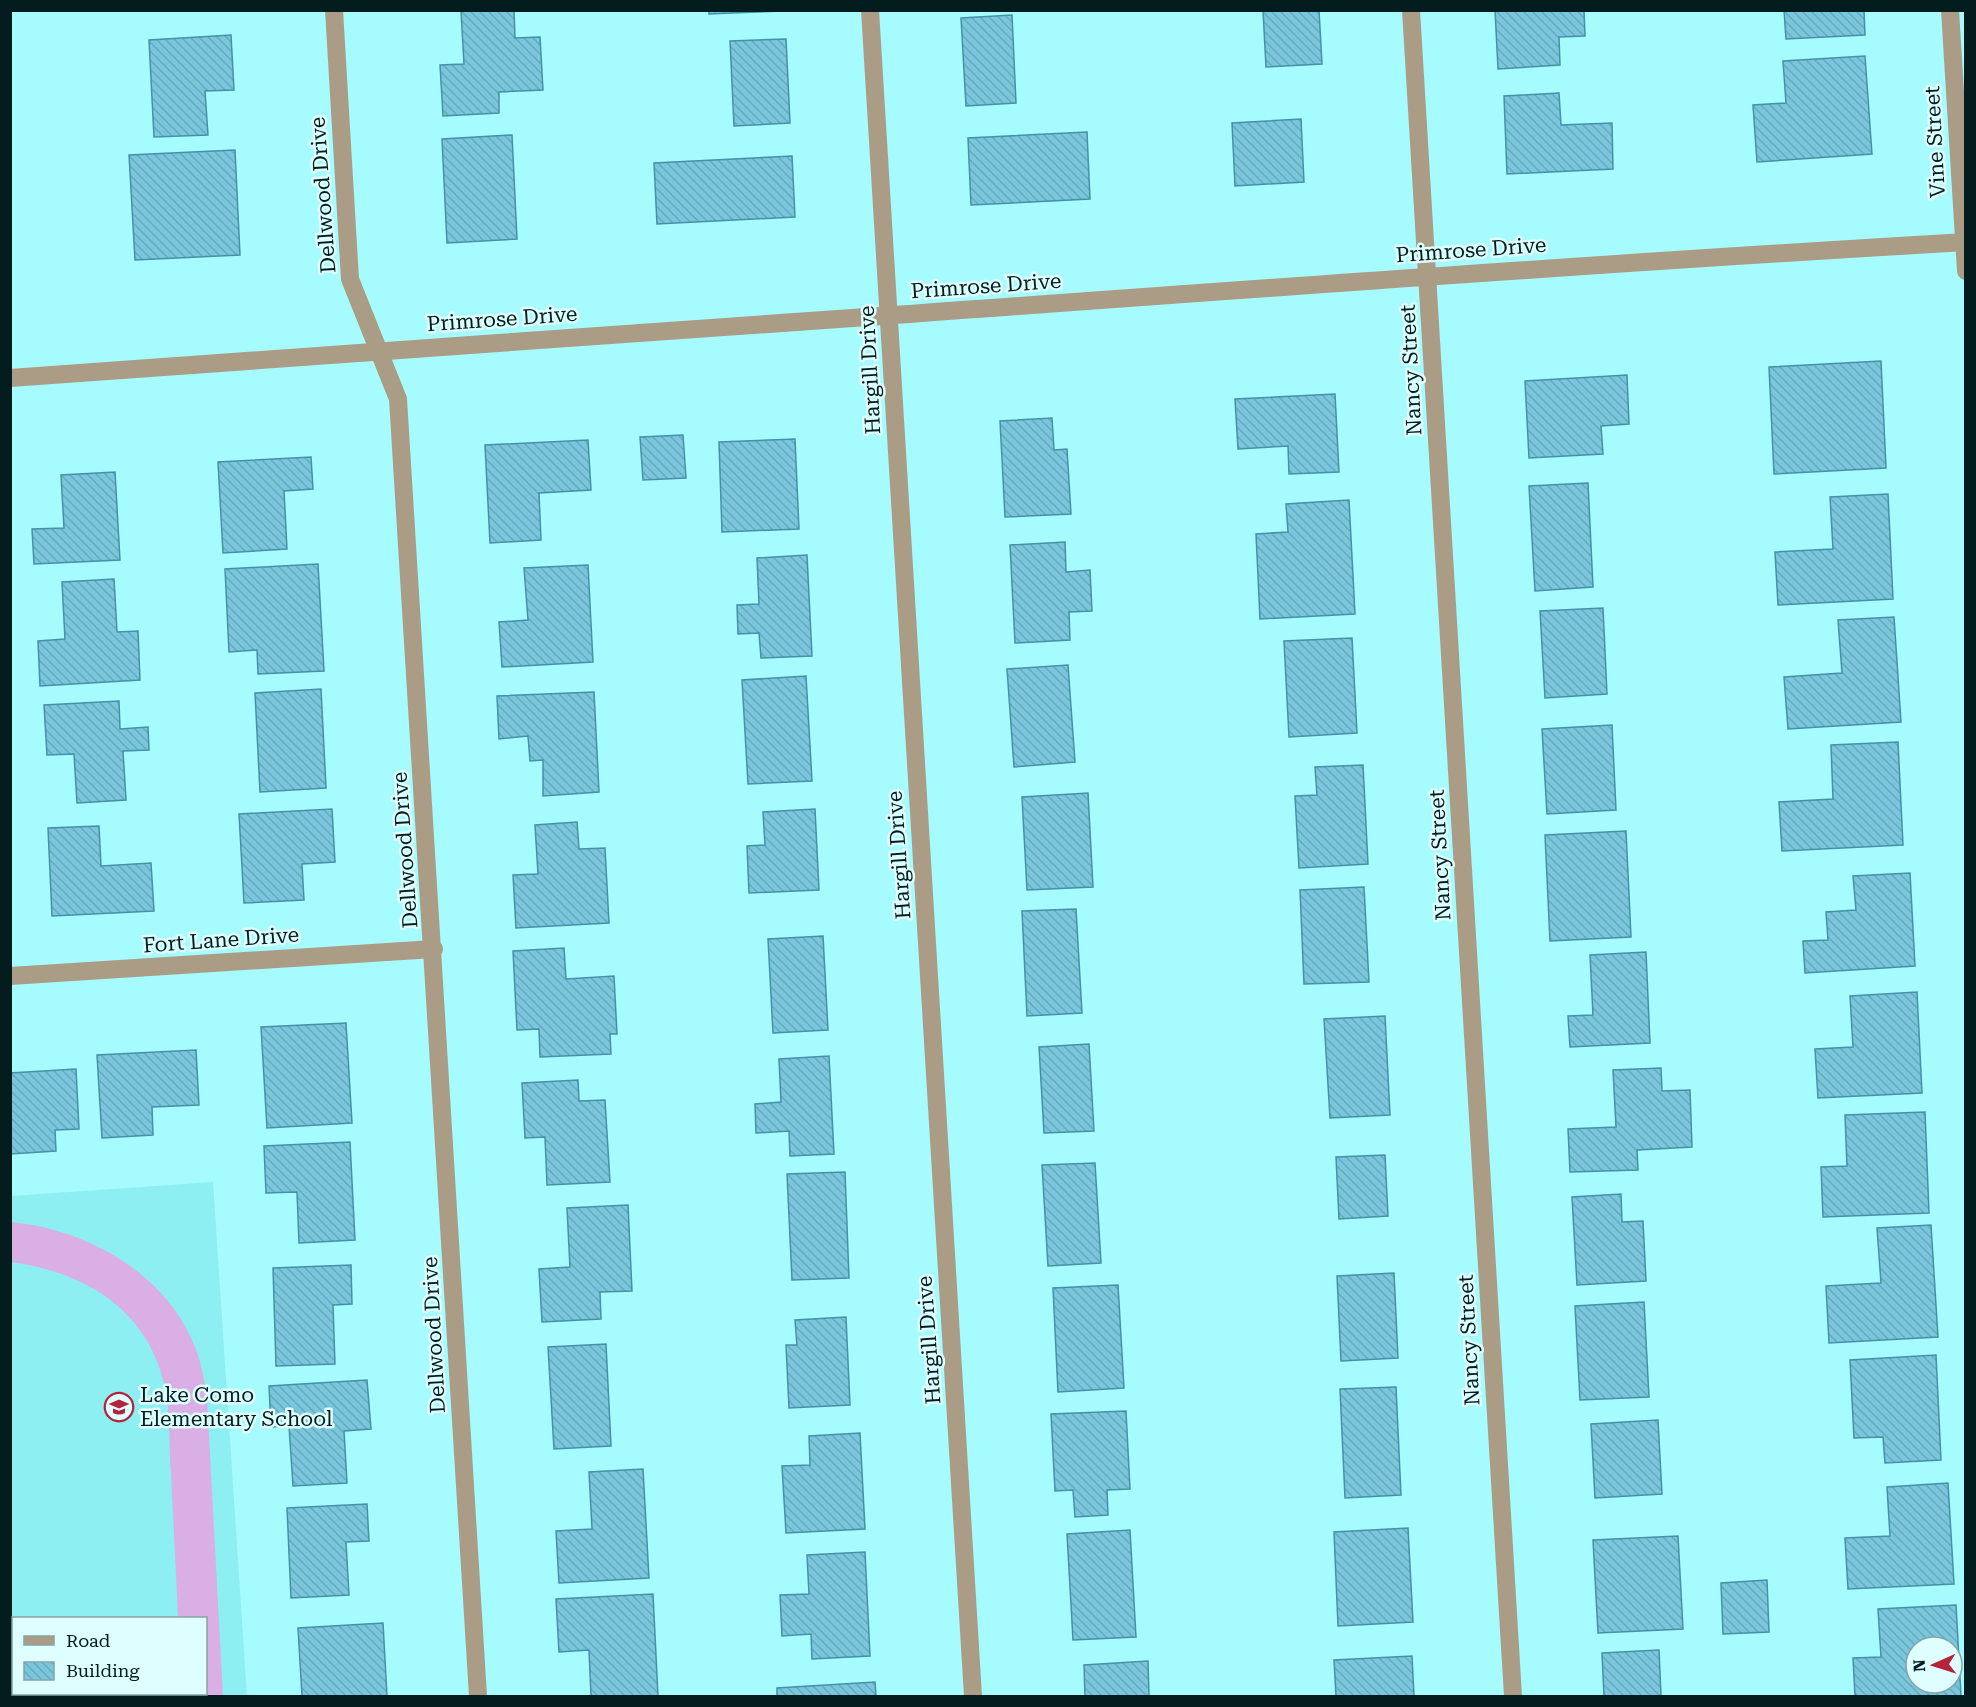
<svg xmlns="http://www.w3.org/2000/svg" width="1976" height="1707" viewBox="0 0 1976 1707" font-family="'Roboto Serif',serif">
  <style>
    .built { fill: #8eeff3; fill-rule: evenodd }
    .garden { fill: #daafe6 }
    .building { fill: url(#building-back-hatch); stroke: #4591a7; stroke-width: 1.5; fill-rule: evenodd }
    .lines { fill: none; stroke-linecap: round; stroke-linejoin: round }
    .minor { stroke: #aa9c85; stroke-width: 18 }
    .labels { text-anchor: middle; stroke-width: 5; stroke-linejoin: round; paint-order: stroke }
    .street-label { font-size: 21px; fill: #031d1e; stroke: #defeff }
    .poi-label { font-size: 21px; fill: #031d1e; stroke: #defeff; text-anchor: start }
  </style>
  <defs>
    <pattern id="building-back-hatch" width="6" height="6" patternUnits="userSpaceOnUse" patternTransform="scale(1.5)"><rect width="6" height="6" fill="#7ac6dd"/><path d="M-1 5l2 2M0 0l6 6M5-1l2 2" fill="none" stroke="#68aabd"/></pattern>
  </defs>
  <rect width="100%" height="100%" fill="#a6fbfe"/>
  <path class="built" d="M 213,1182 L 247,1696 L 11,1696 L 11,1196 ZM 14,1618 L 206,1618 L 206,1694 L 14,1694 Z"/>
  <path class="garden" d="M 11,1222 C 84,1229 161,1270 192,1340 C 201,1359 204,1378 207,1398 L 223,1696 L 182,1696 L 182,1694 L 206,1694 L 206,1618 L 178,1618 C 176,1570 173,1521 171,1472 C 169,1448 170,1422 167,1398 C 154,1314 90,1273 11,1262 Z"/>
  <g class="building">
    <path d="M 514,10 L 515,38 L 540,37 L 543,90 L 499,92 L 499,113 L 443,116 L 440,65 L 464,64 L 461,11 Z"/>
    <path d="M 709,10 L 781,10 L 781,11 L 709,14 Z"/>
    <path d="M 1263,10 L 1319,10 L 1322,64 L 1266,67 Z"/>
    <path d="M 1495,10 L 1584,10 L 1585,36 L 1559,37 L 1560,65 L 1498,69 Z"/>
    <path d="M 1784,10 L 1864,10 L 1865,35 L 1786,39 Z"/>
    <path d="M 1012,15 L 1016,103 L 966,106 L 961,18 Z"/>
    <path d="M 231,35 L 234,90 L 205,91 L 208,135 L 154,137 L 149,40 Z"/>
    <path d="M 786,39 L 790,123 L 734,126 L 730,41 Z"/>
    <path d="M 1865,56 L 1872,154 L 1757,162 L 1753,105 L 1786,103 L 1783,61 Z"/>
    <path d="M 1559,93 L 1561,125 L 1612,123 L 1613,169 L 1507,174 L 1504,96 Z"/>
    <path d="M 1301,119 L 1304,182 L 1235,186 L 1232,123 Z"/>
    <path d="M 1087,132 L 1090,199 L 971,205 L 968,138 Z"/>
    <path d="M 512,135 L 517,239 L 447,243 L 442,139 Z"/>
    <path d="M 235,150 L 240,255 L 135,260 L 129,155 Z"/>
    <path d="M 792,156 L 795,217 L 657,224 L 654,163 Z"/>
    <path d="M 1881,361 L 1886,468 L 1774,474 L 1769,367 Z"/>
    <path d="M 1627,375 L 1629,424 L 1601,426 L 1603,454 L 1529,458 L 1525,381 Z"/>
    <path d="M 1335,394 L 1339,472 L 1289,474 L 1288,446 L 1238,449 L 1235,399 Z"/>
    <path d="M 1052,418 L 1054,450 L 1067,449 L 1071,514 L 1005,517 L 1000,421 Z"/>
    <path d="M 683,435 L 686,478 L 643,480 L 640,437 Z"/>
    <path d="M 795,439 L 799,529 L 722,532 L 719,442 Z"/>
    <path d="M 588,440 L 591,490 L 539,493 L 541,540 L 490,543 L 485,445 Z"/>
    <path d="M 311,457 L 313,489 L 284,491 L 287,549 L 223,553 L 218,462 Z"/>
    <path d="M 115,472 L 120,560 L 34,564 L 32,529 L 64,528 L 61,475 Z"/>
    <path d="M 1588,483 L 1593,587 L 1535,591 L 1529,486 Z"/>
    <path d="M 1888,494 L 1893,599 L 1778,605 L 1775,552 L 1833,549 L 1830,497 Z"/>
    <path d="M 1349,500 L 1355,614 L 1260,619 L 1256,534 L 1288,532 L 1286,504 Z"/>
    <path d="M 1065,542 L 1066,572 L 1090,570 L 1092,611 L 1069,612 L 1070,640 L 1015,643 L 1010,545 Z"/>
    <path d="M 807,555 L 812,656 L 761,658 L 759,633 L 738,634 L 737,605 L 759,604 L 757,558 Z"/>
    <path d="M 318,564 L 324,671 L 258,674 L 257,650 L 229,652 L 225,569 Z"/>
    <path d="M 588,565 L 593,662 L 502,667 L 499,622 L 528,620 L 524,568 Z"/>
    <path d="M 114,579 L 117,632 L 138,631 L 140,680 L 40,686 L 38,641 L 65,639 L 62,582 Z"/>
    <path d="M 1603,608 L 1607,694 L 1545,698 L 1540,611 Z"/>
    <path d="M 1894,617 L 1901,722 L 1788,729 L 1784,677 L 1842,673 L 1838,620 Z"/>
    <path d="M 1352,638 L 1357,733 L 1289,737 L 1284,641 Z"/>
    <path d="M 1068,665 L 1075,762 L 1014,767 L 1007,669 Z"/>
    <path d="M 806,676 L 812,781 L 748,784 L 742,680 Z"/>
    <path d="M 321,689 L 326,788 L 260,792 L 255,693 Z"/>
    <path d="M 594,692 L 599,792 L 543,796 L 543,760 L 530,761 L 528,736 L 499,739 L 497,696 Z"/>
    <path d="M 119,701 L 120,729 L 148,727 L 149,750 L 123,751 L 126,800 L 77,803 L 74,754 L 47,755 L 44,705 Z"/>
    <path d="M 1612,725 L 1616,810 L 1547,814 L 1542,729 Z"/>
    <path d="M 1898,742 L 1903,845 L 1782,851 L 1779,802 L 1833,799 L 1831,745 Z"/>
    <path d="M 1363,765 L 1368,864 L 1299,868 L 1295,796 L 1317,795 L 1315,767 Z"/>
    <path d="M 1088,793 L 1093,887 L 1027,890 L 1022,797 Z"/>
    <path d="M 332,809 L 335,862 L 302,864 L 304,900 L 244,903 L 239,814 Z"/>
    <path d="M 815,809 L 819,890 L 749,893 L 747,846 L 765,845 L 763,812 Z"/>
    <path d="M 577,822 L 579,849 L 605,848 L 609,923 L 516,928 L 513,875 L 538,874 L 535,825 Z"/>
    <path d="M 99,826 L 101,866 L 151,863 L 154,911 L 52,916 L 48,828 Z"/>
    <path d="M 1626,831 L 1631,937 L 1550,941 L 1545,835 Z"/>
    <path d="M 1910,873 L 1915,966 L 1805,973 L 1803,941 L 1828,940 L 1826,912 L 1856,910 L 1853,876 Z"/>
    <path d="M 1364,887 L 1369,982 L 1304,984 L 1300,890 Z"/>
    <path d="M 1076,909 L 1082,1013 L 1027,1016 L 1022,911 Z"/>
    <path d="M 823,936 L 828,1030 L 773,1033 L 768,939 Z"/>
    <path d="M 564,948 L 566,979 L 614,976 L 617,1034 L 610,1034 L 611,1054 L 540,1057 L 539,1029 L 517,1030 L 513,951 Z"/>
    <path d="M 1646,952 L 1650,1043 L 1570,1047 L 1568,1016 L 1593,1015 L 1590,955 Z"/>
    <path d="M 1917,992 L 1922,1093 L 1818,1098 L 1815,1049 L 1853,1047 L 1850,996 Z"/>
    <path d="M 1385,1016 L 1390,1115 L 1330,1118 L 1324,1019 Z"/>
    <path d="M 346,1023 L 352,1123 L 267,1128 L 261,1027 Z"/>
    <path d="M 1089,1044 L 1094,1131 L 1044,1133 L 1039,1047 Z"/>
    <path d="M 196,1050 L 199,1105 L 152,1107 L 153,1135 L 102,1138 L 97,1055 Z"/>
    <path d="M 829,1056 L 834,1154 L 790,1156 L 789,1131 L 756,1133 L 755,1104 L 781,1102 L 779,1059 Z"/>
    <path d="M 1661,1068 L 1662,1091 L 1690,1090 L 1692,1147 L 1637,1150 L 1638,1170 L 1570,1172 L 1568,1129 L 1616,1127 L 1613,1070 Z"/>
    <path d="M 76,1069 L 79,1129 L 55,1130 L 56,1151 L 10,1154 L 10,1073 Z"/>
    <path d="M 578,1080 L 579,1101 L 605,1100 L 610,1182 L 547,1185 L 545,1137 L 525,1138 L 522,1083 Z"/>
    <path d="M 1925,1112 L 1929,1213 L 1823,1217 L 1821,1167 L 1847,1166 L 1845,1115 Z"/>
    <path d="M 350,1142 L 355,1240 L 299,1243 L 297,1192 L 266,1193 L 264,1146 Z"/>
    <path d="M 1385,1155 L 1388,1216 L 1339,1219 L 1336,1157 Z"/>
    <path d="M 1095,1163 L 1101,1263 L 1048,1266 L 1042,1165 Z"/>
    <path d="M 845,1172 L 849,1278 L 792,1280 L 787,1174 Z"/>
    <path d="M 1621,1194 L 1622,1222 L 1643,1221 L 1646,1281 L 1577,1285 L 1572,1197 Z"/>
    <path d="M 628,1205 L 632,1291 L 600,1292 L 601,1319 L 542,1322 L 539,1269 L 570,1267 L 567,1208 Z"/>
    <path d="M 1931,1225 L 1938,1337 L 1829,1343 L 1826,1286 L 1881,1283 L 1877,1228 Z"/>
    <path d="M 351,1265 L 352,1304 L 333,1305 L 335,1364 L 276,1366 L 273,1268 Z"/>
    <path d="M 1394,1273 L 1398,1358 L 1341,1361 L 1337,1276 Z"/>
    <path d="M 1118,1285 L 1124,1388 L 1058,1392 L 1053,1288 Z"/>
    <path d="M 1644,1302 L 1649,1397 L 1580,1400 L 1575,1306 Z"/>
    <path d="M 846,1317 L 850,1405 L 789,1408 L 786,1345 L 797,1345 L 795,1320 Z"/>
    <path d="M 606,1344 L 611,1446 L 554,1449 L 548,1347 Z"/>
    <path d="M 1936,1355 L 1941,1460 L 1885,1463 L 1883,1437 L 1854,1438 L 1850,1360 Z"/>
    <path d="M 367,1380 L 371,1429 L 344,1431 L 347,1483 L 293,1486 L 289,1426 L 271,1427 L 269,1386 Z"/>
    <path d="M 1396,1387 L 1401,1495 L 1345,1498 L 1340,1389 Z"/>
    <path d="M 1126,1411 L 1130,1489 L 1107,1490 L 1108,1515 L 1075,1517 L 1073,1490 L 1055,1491 L 1051,1414 Z"/>
    <path d="M 1658,1420 L 1662,1494 L 1595,1498 L 1591,1424 Z"/>
    <path d="M 860,1433 L 865,1529 L 786,1533 L 782,1466 L 810,1465 L 809,1436 Z"/>
    <path d="M 643,1469 L 649,1578 L 559,1583 L 556,1531 L 592,1529 L 589,1472 Z"/>
    <path d="M 1948,1483 L 1954,1584 L 1848,1589 L 1845,1538 L 1890,1536 L 1887,1487 Z"/>
    <path d="M 367,1504 L 369,1541 L 346,1542 L 349,1595 L 291,1598 L 287,1508 Z"/>
    <path d="M 1408,1528 L 1413,1622 L 1338,1626 L 1334,1532 Z"/>
    <path d="M 1130,1530 L 1136,1637 L 1073,1640 L 1067,1534 Z"/>
    <path d="M 1678,1536 L 1683,1629 L 1598,1633 L 1593,1540 Z"/>
    <path d="M 865,1552 L 870,1656 L 812,1659 L 811,1634 L 782,1636 L 780,1595 L 809,1594 L 807,1555 Z"/>
    <path d="M 1767,1580 L 1769,1632 L 1723,1634 L 1721,1583 Z"/>
    <path d="M 653,1594 L 658,1696 L 591,1696 L 589,1650 L 559,1652 L 556,1599 Z"/>
    <path d="M 1956,1605 L 1961,1696 L 1855,1696 L 1853,1658 L 1881,1657 L 1878,1609 ZM 1916,1647 L 1952,1647 L 1952,1683 L 1916,1683 Z"/>
    <path d="M 383,1623 L 387,1696 L 302,1696 L 298,1628 Z"/>
    <path d="M 1659,1650 L 1661,1696 L 1604,1696 L 1602,1653 Z"/>
    <path d="M 1412,1656 L 1414,1696 L 1336,1696 L 1334,1660 Z"/>
    <path d="M 1148,1661 L 1149,1696 L 1085,1696 L 1084,1665 Z"/>
    <path d="M 875,1682 L 876,1696 L 777,1696 L 777,1688 Z"/>
  </g>
  <g class="lines">
    <g class="minor">
      <path d="M 334,10 L 350,279 L 398,399 L 478,1696"/>
      <path d="M 870,10 L 973,1696"/>
      <path d="M 1411,10 L 1513,1696"/>
      <path d="M 1950,10 L 1966,271"/>
      <path d="M 10,378 C 305,355 600,337 895,315 C 1252,289 1608,263 1966,242"/>
      <path d="M 10,976 L 434,949"/>
    </g>
  </g>
  <defs>
    <g id="school-ring" transform="scale(1.5)"><circle r="9.5" fill="#defeff" stroke="#b52339" stroke-width="1.5"/><path d="M0-5L7-2L0 1L-7-2ZM-4 1L0 2.5L4 1V4Q0 6-4 4Z" fill="#b52339"/></g>
  </defs>
  <g fill-rule="evenodd">
    <use href="#school-ring" x="119" y="1407"/>
  </g>
  <g class="labels">
    <g class="street-label">
      <text transform="translate(1935 142) rotate(-93)" y="7">Vine Street</text>
      <text transform="translate(323 195) rotate(-94)" y="7">Dellwood Drive</text>
      <text transform="translate(1471 250) rotate(-4)" y="7">Primrose Drive</text>
      <text transform="translate(986 286) rotate(-4)" y="7">Primrose Drive</text>
      <text transform="translate(502 319) rotate(-4)" y="7">Primrose Drive</text>
      <text transform="translate(870 370) rotate(-93)" y="7">Hargill Drive</text>
      <text transform="translate(1411 370) rotate(-93)" y="7">Nancy Street</text>
      <text transform="translate(405 850) rotate(-94)" y="7">Dellwood Drive</text>
      <text transform="translate(899 855) rotate(-94)" y="7">Hargill Drive</text>
      <text transform="translate(1440 855) rotate(-93)" y="7">Nancy Street</text>
      <text transform="translate(221 940) rotate(-4)" y="7">Fort Lane Drive</text>
      <text transform="translate(434 1335) rotate(-93)" y="7">Dellwood Drive</text>
      <text transform="translate(929 1340) rotate(-94)" y="7">Hargill Drive</text>
      <text transform="translate(1469 1340) rotate(-93)" y="7">Nancy Street</text>
    </g>
    <g class="poi-label">
      <text x="140" y="1402">Lake Como<tspan x="140" dy="24">Elementary School</tspan></text>
    </g>
  </g>
  <rect width="1976" height="1707" fill="none" stroke="#031d1e" stroke-width="24"/>
  <rect x="12" y="1617" width="195" height="78" fill="#defeff" stroke="#86a4a5" stroke-width="1.5"/>
  <rect x="24" y="1636" width="30" height="9" fill="#aa9c85" stroke="#86a4a5" stroke-width="1.5"/>
  <text x="66" y="1647" font-size="18" fill="#031d1e">Road</text>
  <rect x="24" y="1662" width="30" height="18" fill="url(#building-back-hatch)" stroke="#86a4a5" stroke-width="1.5"/>
  <text x="66" y="1677" font-size="18" fill="#031d1e">Building</text>
  <g transform="translate(1934 1665) rotate(267)"><circle r="28" fill="#defeff" stroke="#86a4a5" stroke-width="1.5"/>
  <path d="M0-4.5L10 22L0 15L-10 22Z" fill="#b52339"/>
  <text y="-9" font-size="16" font-weight="bold" text-anchor="middle" fill="#031d1e">N</text>
  </g>
</svg>
